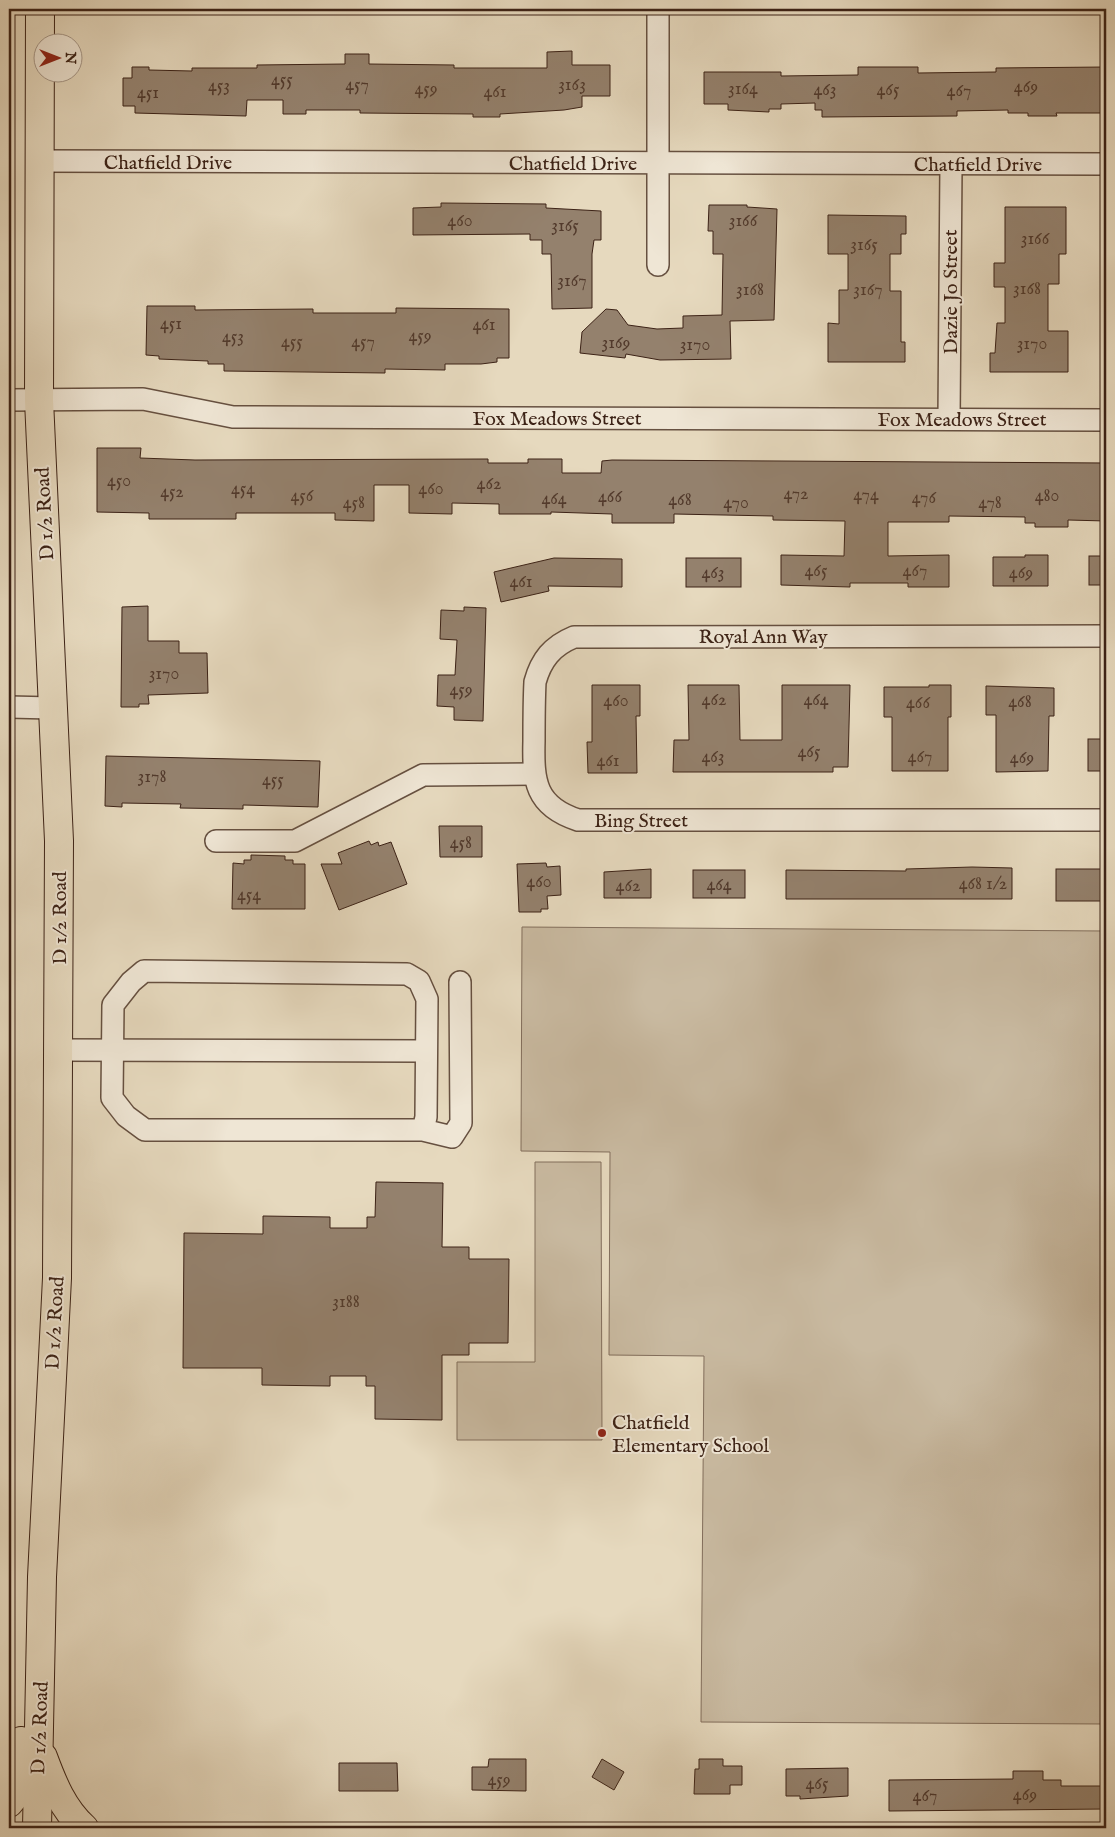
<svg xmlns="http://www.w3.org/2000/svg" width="1115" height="1837" viewBox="0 0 1115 1837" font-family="'IM FELL English',serif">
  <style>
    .green { fill: #c9baa1; stroke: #826e5c }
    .building { fill: #94816d; stroke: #3c2216 }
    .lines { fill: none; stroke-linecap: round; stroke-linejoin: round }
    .minor-casing { stroke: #665040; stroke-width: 24 }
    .major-casing { stroke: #3c2216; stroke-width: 30 }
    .minor { stroke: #efe6d5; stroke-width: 21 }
    .major { stroke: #e6d9be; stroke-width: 28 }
    .poi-dot { fill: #8f2418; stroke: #efe6d5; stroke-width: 2 }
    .labels { text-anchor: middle; stroke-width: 4; stroke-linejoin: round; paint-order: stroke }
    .number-label { font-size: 18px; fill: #523a2c }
    .street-label { font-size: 20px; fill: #3c2216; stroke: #efe6d5 }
    .poi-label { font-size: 20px; fill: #3c2216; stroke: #efe6d5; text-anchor: start }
  </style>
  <rect width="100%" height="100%" fill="#e6d9be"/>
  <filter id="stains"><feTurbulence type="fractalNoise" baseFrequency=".004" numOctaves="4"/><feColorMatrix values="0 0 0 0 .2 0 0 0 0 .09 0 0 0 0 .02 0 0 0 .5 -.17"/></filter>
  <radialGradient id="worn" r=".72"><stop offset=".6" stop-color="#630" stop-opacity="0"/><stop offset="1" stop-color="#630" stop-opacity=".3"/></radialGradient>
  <g class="green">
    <path d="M 522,927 L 1106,931 L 1106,1724 L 701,1722 L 704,1356 L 609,1355 L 610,1152 L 521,1151 Z"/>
    <path d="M 535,1162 L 601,1162 L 602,1440 L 457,1440 L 457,1362 L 535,1362 Z"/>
  </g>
  <g class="building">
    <path d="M 572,51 L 572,65 L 610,65 L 610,96 L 582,96 L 582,107 L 564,110 L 500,114 L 500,117 L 473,117 L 473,114 L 360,113 L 360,110 L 306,110 L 306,114 L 283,114 L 283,100 L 247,100 L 246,116 L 135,113 L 135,106 L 123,106 L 123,78 L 132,78 L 132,67 L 149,67 L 149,70 L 192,71 L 192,68 L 257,68 L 257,65 L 345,64 L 345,54 L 369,54 L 369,64 L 454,65 L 454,68 L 547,68 L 547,52 Z"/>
    <path d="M 858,67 L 918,67 L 918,73 L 996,72 L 996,68 L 1106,67 L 1106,113 L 1056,113 L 1057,116 L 1028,116 L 1028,113 L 1008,113 L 1008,110 L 957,111 L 957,116 L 822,117 L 822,110 L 815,110 L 815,103 L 781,104 L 781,109 L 769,109 L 769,112 L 728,110 L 728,104 L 704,104 L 704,72 L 781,72 L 781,76 L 858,75 Z"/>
    <path d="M 441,203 L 546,204 L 546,208 L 601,211 L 601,240 L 594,240 L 592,254 L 592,308 L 552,309 L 551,254 L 542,254 L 542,240 L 530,240 L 530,234 L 413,235 L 413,208 L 441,207 Z"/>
    <path d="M 709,205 L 747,205 L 747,207 L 777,209 L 774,320 L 730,321 L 731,359 L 660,360 L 626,354 L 625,358 L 580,353 L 582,332 L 606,309 L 617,310 L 628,325 L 657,329 L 683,328 L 683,316 L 722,315 L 723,254 L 713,254 L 713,231 L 708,231 Z"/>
    <path d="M 1005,207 L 1066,207 L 1066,254 L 1059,254 L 1059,284 L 1048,284 L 1048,331 L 1068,331 L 1068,372 L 990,372 L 990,353 L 995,353 L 997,323 L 1005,323 L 1005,287 L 994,287 L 994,263 L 1005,263 Z"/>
    <path d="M 828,215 L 906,216 L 906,234 L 901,234 L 901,254 L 890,254 L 890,291 L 901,291 L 901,342 L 905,342 L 905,362 L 828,362 L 828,323 L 839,324 L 839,290 L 848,290 L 848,254 L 828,254 Z"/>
    <path d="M 147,306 L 195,306 L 195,310 L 313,309 L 313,313 L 396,313 L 396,308 L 509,309 L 509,358 L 497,358 L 497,362 L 481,364 L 445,364 L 445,370 L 385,369 L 385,373 L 224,371 L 224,364 L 208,364 L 208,361 L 159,359 L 159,356 L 146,355 Z"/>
    <path d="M 97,448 L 141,448 L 140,458 L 195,460 L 488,459 L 488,463 L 528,463 L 528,459 L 562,459 L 562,473 L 601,473 L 602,461 L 612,460 L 1106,463 L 1106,521 L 1068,520 L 1068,527 L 1035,527 L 1035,523 L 1025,523 L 1025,517 L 949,516 L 949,522 L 888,522 L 888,556 L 949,555 L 949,587 L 908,587 L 908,583 L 850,583 L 850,587 L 781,585 L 781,555 L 844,556 L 845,521 L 773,520 L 773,516 L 674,514 L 674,523 L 612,523 L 612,514 L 551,512 L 551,514 L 499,514 L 499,504 L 452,503 L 452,514 L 409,513 L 409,485 L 374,485 L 374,521 L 335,520 L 335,513 L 236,513 L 236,519 L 149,519 L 149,513 L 97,512 Z"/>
    <path d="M 1025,555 L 1048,555 L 1048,586 L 993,586 L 993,557 L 1025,557 Z"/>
    <rect x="1089" y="556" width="17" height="29"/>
    <path d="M 554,558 L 622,559 L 622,587 L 548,586 L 549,591 L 501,602 L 494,572 Z"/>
    <rect x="686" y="558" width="55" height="29"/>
    <path d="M 148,606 L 148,641 L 179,641 L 179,653 L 207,653 L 208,693 L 148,695 L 149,704 L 139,704 L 139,707 L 121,707 L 122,607 Z"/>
    <path d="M 464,607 L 486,608 L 483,721 L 454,720 L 454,707 L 437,706 L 438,675 L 455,675 L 457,640 L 440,639 L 441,610 L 464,611 Z"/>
    <path d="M 592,685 L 640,685 L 640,716 L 636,716 L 637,773 L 588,773 L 587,742 L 592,742 Z"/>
    <path d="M 688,685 L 739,685 L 740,740 L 782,740 L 782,685 L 850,685 L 848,767 L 833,767 L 833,772 L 673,772 L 674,740 L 689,740 Z"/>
    <path d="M 929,685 L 951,685 L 951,717 L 948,717 L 948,771 L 892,771 L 892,717 L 884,717 L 884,687 L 929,687 Z"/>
    <path d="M 986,686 L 1054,688 L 1054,716 L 1049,716 L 1048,771 L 996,772 L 996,715 L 986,715 Z"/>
    <rect x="1088" y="739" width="18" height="32"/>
    <path d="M 106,756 L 320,761 L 318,807 L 243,805 L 243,809 L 180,808 L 181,804 L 122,803 L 122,807 L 105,806 Z"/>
    <path d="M 439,826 L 482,826 L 482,857 L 440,857 Z"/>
    <path d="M 369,841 L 371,845 L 378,842 L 379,846 L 391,842 L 407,884 L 339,910 L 321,864 L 342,864 L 338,853 Z"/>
    <path d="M 251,855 L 285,856 L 285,860 L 293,860 L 293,864 L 305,864 L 305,909 L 232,909 L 233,863 L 244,864 L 244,860 L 251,860 Z"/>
    <path d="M 546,863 L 547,867 L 560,866 L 561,895 L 547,896 L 548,909 L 541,909 L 541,912 L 519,912 L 517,864 Z"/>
    <path d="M 972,867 L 1012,868 L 1012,899 L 786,899 L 786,870 L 906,871 L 906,869 Z"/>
    <path d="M 651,869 L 651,898 L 604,898 L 604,872 Z"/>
    <rect x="1056" y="869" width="50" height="32"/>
    <rect x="693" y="870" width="52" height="28"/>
    <path d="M 376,1182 L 443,1183 L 442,1247 L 469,1247 L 469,1259 L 509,1259 L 508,1343 L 469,1343 L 469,1355 L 442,1355 L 442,1420 L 375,1419 L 375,1386 L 366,1386 L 366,1376 L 330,1376 L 330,1386 L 262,1385 L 262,1368 L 183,1368 L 184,1233 L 263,1234 L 263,1216 L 330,1217 L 330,1228 L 367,1228 L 367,1217 L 375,1217 Z"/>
    <path d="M 489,1759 L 526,1759 L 526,1791 L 472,1790 L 472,1767 L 488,1767 Z"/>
    <path d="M 602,1759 L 624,1772 L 614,1790 L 592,1777 Z"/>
    <path d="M 699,1759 L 723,1759 L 723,1766 L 742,1766 L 742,1785 L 730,1785 L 730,1794 L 694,1794 L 695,1769 L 699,1769 Z"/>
    <path d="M 339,1763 L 397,1763 L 398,1791 L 339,1791 Z"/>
    <path d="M 848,1768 L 848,1796 L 800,1799 L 800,1796 L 786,1796 L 786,1769 Z"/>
    <path d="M 1013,1771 L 1043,1771 L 1043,1780 L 1061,1780 L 1061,1786 L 1106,1786 L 1106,1809 L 889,1811 L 889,1780 L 1013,1779 Z"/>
  </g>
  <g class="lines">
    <g class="minor-casing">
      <g id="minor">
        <path d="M 658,9 L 658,265"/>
        <path d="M 39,161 L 1106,164"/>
        <path d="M 9,400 L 143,399 L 233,417 L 1106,420"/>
        <path d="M 949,419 L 951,164"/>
        <path d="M 1106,636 L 574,637 C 552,646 541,660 535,682 C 534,702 534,721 534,741 C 533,781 535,806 578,820 L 1106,820"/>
        <path d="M 9,707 L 52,708"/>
        <path d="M 216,841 L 295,841 L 423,775 L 534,774"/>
        <path d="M 58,1050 L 426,1051"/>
        <path d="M 423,1130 L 426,1117 L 427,999 L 419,981 L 407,974 L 144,971 L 131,982 L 113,1005 L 112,1098 L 126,1116 L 145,1130 L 423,1130 L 452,1137 L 461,1123 L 460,982"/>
      </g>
    </g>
    <g class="major-casing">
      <g id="major">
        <path d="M 43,1757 C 53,1784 63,1809 84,1828"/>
        <path d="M 9,1803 L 17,1793 L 21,1741"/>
        <path d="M 37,1828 L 42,1577 L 57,1278 L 59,841 L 39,400 L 40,9"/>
      </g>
    </g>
    <use href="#minor" class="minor"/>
    <use href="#major" class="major"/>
  </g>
  <circle class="poi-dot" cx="602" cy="1433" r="5"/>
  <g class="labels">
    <g class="number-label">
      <text x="282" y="85">455</text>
      <text x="357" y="90">457</text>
      <text x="572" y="90">3163</text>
      <text x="219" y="91">453</text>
      <text x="1026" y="92">469</text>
      <text x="426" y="94">459</text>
      <text x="743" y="94">3164</text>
      <text x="825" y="95">463</text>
      <text x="888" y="95">465</text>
      <text x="959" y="96">467</text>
      <text x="495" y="97">461</text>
      <text x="148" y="98">451</text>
      <text x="460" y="226">460</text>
      <text x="743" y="226">3166</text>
      <text x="565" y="231">3165</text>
      <text x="1035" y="244">3166</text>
      <text x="864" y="250">3165</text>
      <text x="572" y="286">3167</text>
      <text x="1027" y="294">3168</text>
      <text x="750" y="295">3168</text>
      <text x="868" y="295">3167</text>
      <text x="171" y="329">451</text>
      <text x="484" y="330">461</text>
      <text x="420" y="341">459</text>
      <text x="233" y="342">453</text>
      <text x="292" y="347">455</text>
      <text x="363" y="347">457</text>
      <text x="616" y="348">3169</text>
      <text x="1032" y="349">3170</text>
      <text x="695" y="350">3170</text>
      <text x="119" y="486">450</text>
      <text x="489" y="489">462</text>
      <text x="243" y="494">454</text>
      <text x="431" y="494">460</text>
      <text x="172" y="497">452</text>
      <text x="796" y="499">472</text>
      <text x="866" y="500">474</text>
      <text x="302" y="501">456</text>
      <text x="1047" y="501">480</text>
      <text x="610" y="502">466</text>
      <text x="924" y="503">476</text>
      <text x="554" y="504">464</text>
      <text x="680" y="505">468</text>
      <text x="354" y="508">458</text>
      <text x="736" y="508">470</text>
      <text x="990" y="508">478</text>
      <text x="816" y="576">465</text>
      <text x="915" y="576">467</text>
      <text x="713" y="578">463</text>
      <text x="1021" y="578">469</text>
      <text x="521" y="587">461</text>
      <text x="164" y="679">3170</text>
      <text x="461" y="695">459</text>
      <text x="714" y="705">462</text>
      <text x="816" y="705">464</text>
      <text x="616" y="706">460</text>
      <text x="1020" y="707">468</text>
      <text x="918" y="708">466</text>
      <text x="809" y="757">465</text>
      <text x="713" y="762">463</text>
      <text x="920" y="762">467</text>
      <text x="1022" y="763">469</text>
      <text x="608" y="766">461</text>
      <text x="152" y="782">3178</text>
      <text x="273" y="785">455</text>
      <text x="461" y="848">458</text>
      <text x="539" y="887">460</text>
      <text x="983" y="889">468 1/2</text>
      <text x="719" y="890">464</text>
      <text x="628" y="891">462</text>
      <text x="249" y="900">454</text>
      <text x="346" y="1307">3188</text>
      <text x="499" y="1785">459</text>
      <text x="817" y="1789">465</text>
      <text x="1025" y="1800">469</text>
      <text x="925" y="1801">467</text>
    </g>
    <g class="street-label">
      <text x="168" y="169">Chatfield Drive</text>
      <text x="573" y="170">Chatfield Drive</text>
      <text x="978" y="171">Chatfield Drive</text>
      <text transform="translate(950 292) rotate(-90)" y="7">Dazie Jo Street</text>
      <text x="557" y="425">Fox Meadows Street</text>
      <text x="962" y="426">Fox Meadows Street</text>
      <text transform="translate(44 514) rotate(-93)" y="7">D 1/2 Road</text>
      <text x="763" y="643">Royal Ann Way</text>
      <text x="641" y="827">Bing Street</text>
      <text transform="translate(59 918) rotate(-90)" y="7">D 1/2 Road</text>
      <text transform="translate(54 1323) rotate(-87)" y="7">D 1/2 Road</text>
      <text transform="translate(39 1728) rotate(-88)" y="7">D 1/2 Road</text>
    </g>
    <g class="poi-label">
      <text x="612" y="1429">Chatfield<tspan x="612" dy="23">Elementary School</tspan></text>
    </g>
  </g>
  <rect width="1115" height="1837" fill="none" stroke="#e6d9be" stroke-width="30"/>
  <rect x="10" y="10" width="1095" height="1817" fill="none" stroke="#3c2216" stroke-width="2.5"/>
  <rect x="15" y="15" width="1085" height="1807" fill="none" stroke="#3c2216"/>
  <g transform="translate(58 58) rotate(90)"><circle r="24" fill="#efe6d5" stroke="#a79889"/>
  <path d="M0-4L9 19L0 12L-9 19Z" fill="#8f2418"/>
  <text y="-8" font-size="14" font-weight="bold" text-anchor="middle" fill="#3c2216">N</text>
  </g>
  <rect width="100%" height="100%" filter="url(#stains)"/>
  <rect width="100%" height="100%" fill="url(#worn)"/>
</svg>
